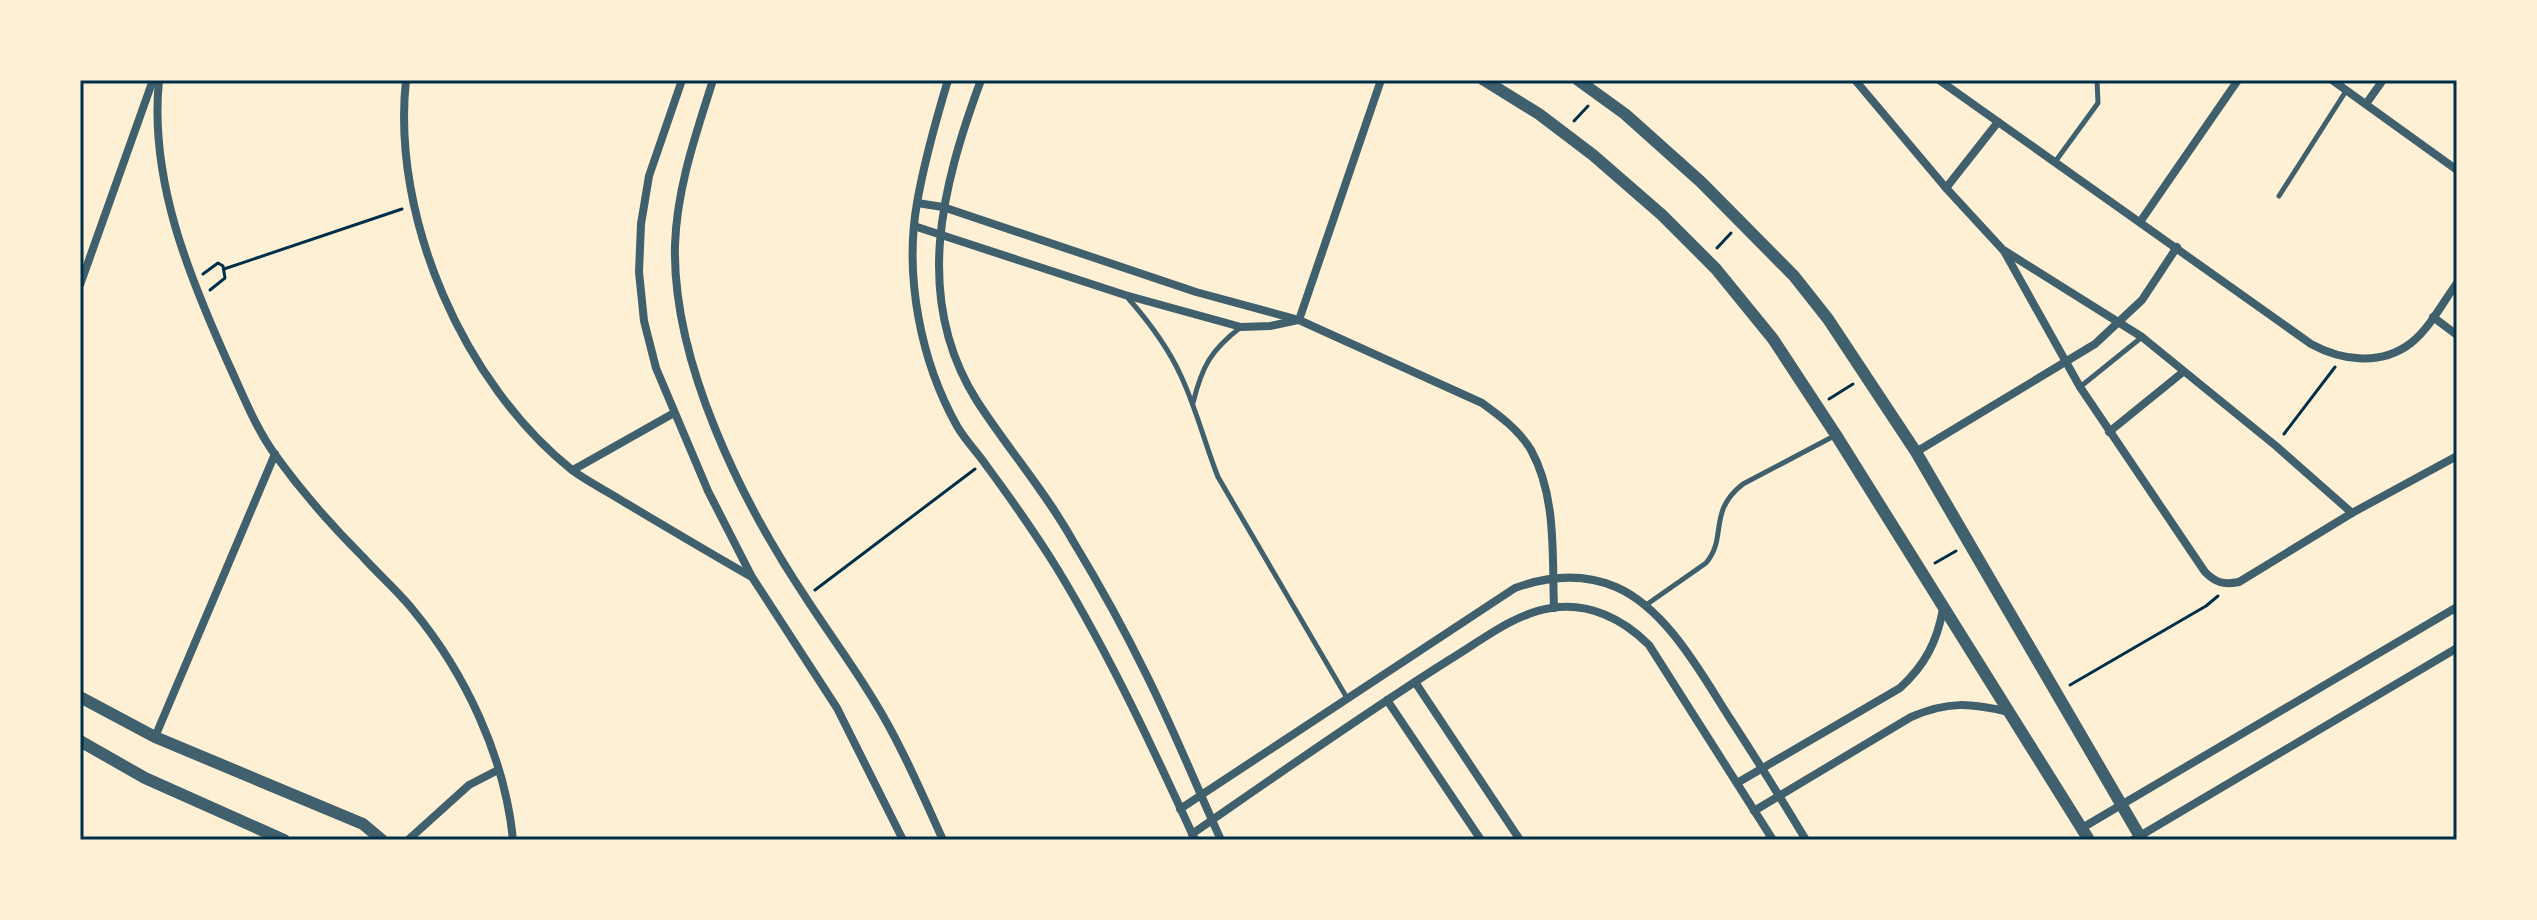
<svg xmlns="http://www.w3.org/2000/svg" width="2537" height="920" viewBox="0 0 2537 920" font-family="'Public Sans',sans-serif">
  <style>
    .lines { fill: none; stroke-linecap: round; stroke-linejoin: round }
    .path { stroke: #003049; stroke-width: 3 }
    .service { stroke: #3f606c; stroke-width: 5 }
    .minor { stroke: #3f606c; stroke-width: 8 }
    .tertiary { stroke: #3f606c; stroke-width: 12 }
    .neatline { fill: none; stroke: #003049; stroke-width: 3 }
  </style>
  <rect width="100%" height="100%" fill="#fdf0d5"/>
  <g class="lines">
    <g class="path">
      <path d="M 1574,121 L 1588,106"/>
      <path d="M 1717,248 L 1731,233"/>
      <path d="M 224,269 L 402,209"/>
      <path d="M 203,274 L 218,263 L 223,266 L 225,278 L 210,290"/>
      <path d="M 1829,399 L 1853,384"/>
      <path d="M 2284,434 L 2335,367"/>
      <path d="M 1935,563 L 1956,551"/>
      <path d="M 815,590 L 975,469"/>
      <path d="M 2070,685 L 2206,606 L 2218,596"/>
    </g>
    <g class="service">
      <path d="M 2055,162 L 2098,103 L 2097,80"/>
      <path d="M 2279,196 L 2346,91"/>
      <path d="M 1128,298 C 1149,322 1168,347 1181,376 C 1196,408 1205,444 1218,477 L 1347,698"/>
      <path d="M 2080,387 L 2142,337"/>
      <path d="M 1193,403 C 1202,366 1211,350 1241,327"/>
      <path d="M 1646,605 L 1706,563 C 1728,537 1707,512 1743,484 L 1836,435"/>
    </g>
    <g class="minor">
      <path d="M 159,80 C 149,180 189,276 229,365 C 243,395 256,429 276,456 C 302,492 332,526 363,557 C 379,575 398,591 413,610 C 465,673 505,757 513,840"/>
      <path d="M 406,80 C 391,218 464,384 572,470 C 588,482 607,491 624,502 C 666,527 708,552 750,576"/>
      <path d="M 682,80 L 649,176 L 641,224 L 639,272 L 644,321 L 656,368 L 708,491 L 752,577 L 837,708 L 903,840"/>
      <path d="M 713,80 C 696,134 677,187 675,245 C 672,362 742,502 806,598 C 828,632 852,664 873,699 C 901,744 921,792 943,840"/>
      <path d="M 948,80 C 936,120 924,162 917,203 C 904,277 921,362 957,426 C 965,440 977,452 986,465 C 1011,499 1036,534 1058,570 C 1110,656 1153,748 1195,840"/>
      <path d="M 981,80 C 942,186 912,298 977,401 C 1008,449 1045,491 1073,541 C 1099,584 1124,629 1146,674 C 1173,728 1196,785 1221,840"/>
      <path d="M 1855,80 L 1946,188 L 2004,251 L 2080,387 L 2205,572 C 2216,583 2224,585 2239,582 L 2352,513 L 2457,456"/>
      <path d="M 1939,80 L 2311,344 C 2342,361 2381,366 2411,343 C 2430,328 2443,302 2457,283"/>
      <path d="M 2332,80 L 2457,170"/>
      <path d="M 2366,104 L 2383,80"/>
      <path d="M 1946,188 L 1998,122"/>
      <path d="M 917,203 L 943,207 L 1196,292 L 1299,320 L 1482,403 C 1500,416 1519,430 1531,450 C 1557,497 1552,556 1554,608"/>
      <path d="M 2140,222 L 2238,80"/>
      <path d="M 914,226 L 1125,295 L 1241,327 L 1270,326 L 1298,320"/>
      <path d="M 2005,251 L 2142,337 L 2276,446 L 2352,513"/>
      <path d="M 80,285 L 153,80"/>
      <path d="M 2433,317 L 2457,335"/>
      <path d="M 1299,320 L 1381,80"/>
      <path d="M 2109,432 L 2183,372"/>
      <path d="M 1916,452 L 2095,344 L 2142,300 L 2177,247"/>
      <path d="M 573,470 L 674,413"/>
      <path d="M 1415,682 L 1520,840"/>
      <path d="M 1387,700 L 1481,840"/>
      <path d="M 155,737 L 275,454"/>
      <path d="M 1737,783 L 1900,688 C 1925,665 1937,642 1943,609"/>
      <path d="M 1180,809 L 1515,588 C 1548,576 1583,573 1616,587 C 1667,609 1702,675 1731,720 C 1757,760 1782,800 1806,840"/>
      <path d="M 1754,811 L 1911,717 C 1948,701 1970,703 2009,712"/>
      <path d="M 2082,828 L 2457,607"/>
      <path d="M 1192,834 C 1277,775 1362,715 1449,660 C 1481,641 1513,614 1551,608 C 1589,602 1623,619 1649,645 L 1773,840"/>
      <path d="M 408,840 L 469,785 L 498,770"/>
      <path d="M 2133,840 L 2457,648"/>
    </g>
    <g class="tertiary">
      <path d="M 1484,80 L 1539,114 L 1593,155 L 1662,215 L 1716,269 L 1773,339 L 1836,435 L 2089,840"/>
      <path d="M 1578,80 L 1625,114 L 1701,182 L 1794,276 L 1828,319 L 1916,452 L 2142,840"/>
      <path d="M 80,697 L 155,737 L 363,824 L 382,840"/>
      <path d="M 80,741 L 145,778 L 284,840"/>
    </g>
  </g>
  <rect width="2537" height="920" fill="none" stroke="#fdf0d5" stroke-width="164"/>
  <rect x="82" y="82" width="2373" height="756" class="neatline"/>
</svg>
